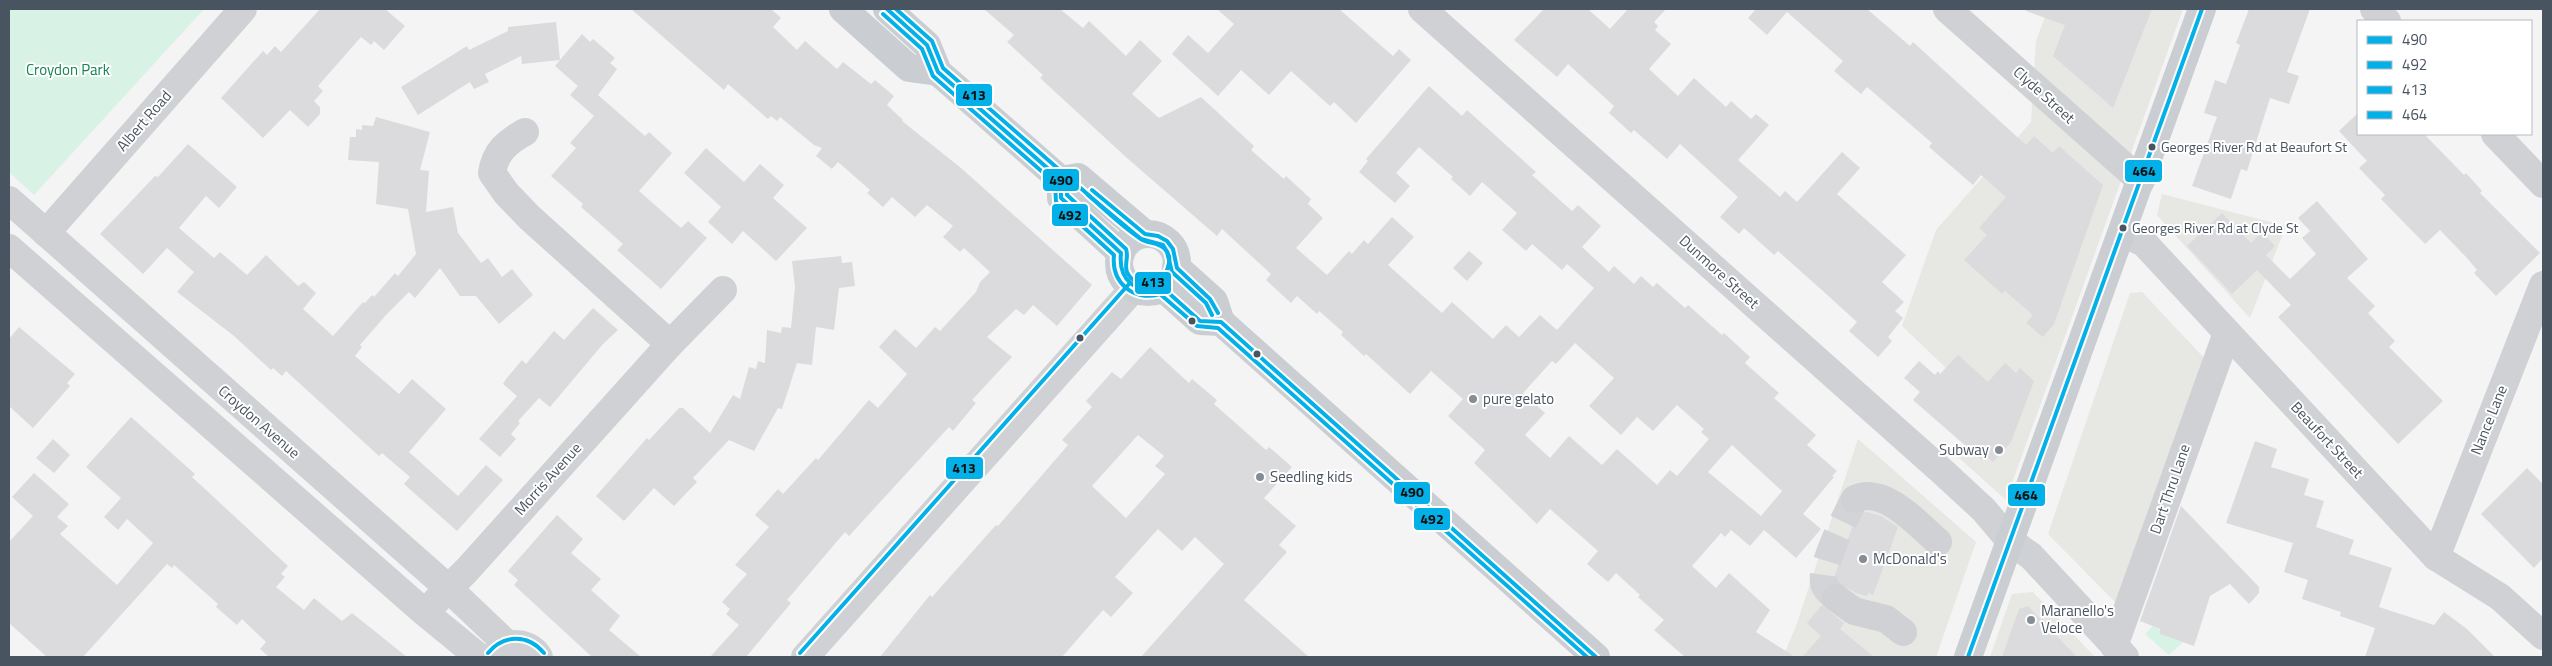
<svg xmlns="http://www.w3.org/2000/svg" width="2552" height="666" viewBox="0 0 2552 666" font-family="'Titillium Web',sans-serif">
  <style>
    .commercial { fill: #e7e7e3 }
    .green { fill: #d8f3e5 }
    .building { fill: #dbdbdd; fill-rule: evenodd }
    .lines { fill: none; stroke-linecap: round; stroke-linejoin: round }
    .minor-tunnel { stroke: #d2d4d7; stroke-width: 28; stroke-dasharray: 28 14; stroke-linecap: butt }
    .minor { stroke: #cfd1d4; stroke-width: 28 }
    .major { stroke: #caced2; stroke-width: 28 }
    .bus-1-casing { stroke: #fff; stroke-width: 8 }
    .bus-2-casing { stroke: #fff; stroke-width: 8 }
    .bus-3-casing { stroke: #fff; stroke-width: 8 }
    .bus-4-casing { stroke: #fff; stroke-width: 8 }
    .bus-1 { stroke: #04b0e8; stroke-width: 4 }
    .bus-2 { stroke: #04b0e8; stroke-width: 4 }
    .bus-3 { stroke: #04b0e8; stroke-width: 4 }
    .bus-4 { stroke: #04b0e8; stroke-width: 4 }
    .bus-dot { fill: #495461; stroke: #fff; stroke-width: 2 }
    .poi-dot { fill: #858c94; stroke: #fff; stroke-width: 2 }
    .labels { text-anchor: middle; stroke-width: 4; stroke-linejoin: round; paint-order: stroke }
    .bus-label { font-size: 14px; fill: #495461; stroke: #fff; text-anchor: start }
    .park-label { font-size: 15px; fill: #148355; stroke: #fff }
    .street-label { font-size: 15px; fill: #495461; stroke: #fff }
    .poi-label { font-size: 15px; fill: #495461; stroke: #fff; text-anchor: start }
    .line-badge { stroke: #fff; stroke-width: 2 }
    .pale-badge-label { font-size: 14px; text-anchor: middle; font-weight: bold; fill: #111 }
  </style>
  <rect width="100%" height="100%" fill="#f4f4f4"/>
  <g class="commercial">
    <path d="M 2048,9 L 2183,9 L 2006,500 L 1958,457 L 1993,413 L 1902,326 L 1936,230 L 2031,122 L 2036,41 Z"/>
    <path d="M 2162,194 L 2286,226 L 2250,318 L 2157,215 Z"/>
    <path d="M 2142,292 L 2207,361 L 2116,603 L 2048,534 L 2130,293 Z"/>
    <path d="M 1858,439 L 1976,542 L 1936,657 L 1783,657 L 1796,626 Z"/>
    <path d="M 2033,592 L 2095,657 L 1990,657 L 2012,594 Z"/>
  </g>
  <g class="green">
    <path d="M 9,9 L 204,9 L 34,195 L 9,172 Z"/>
    <path d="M 2153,626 L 2183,642 L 2169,655 L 2145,634 Z"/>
  </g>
  <g class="building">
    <path d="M 320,9 L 385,9 L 405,26 L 384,50 L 374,41 L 371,45 L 361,37 L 318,86 L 323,91 L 314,101 L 320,107 L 320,114 L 308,127 L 290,110 L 263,138 L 221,98 L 263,51 L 267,55 L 275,46 L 281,52 Z"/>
    <path d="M 631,9 L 771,9 L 781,18 L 773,27 L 797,50 L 805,41 L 837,69 L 843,62 L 871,84 L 875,80 L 894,96 L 887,105 L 903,120 L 902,121 L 961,168 L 1092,285 L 1057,326 L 1033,305 L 1024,315 L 1016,309 L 987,337 L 1012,357 L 972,400 L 976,403 L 953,431 L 949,427 L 849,536 L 845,532 L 787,600 L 791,603 L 746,657 L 710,657 L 739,625 L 726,614 L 730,609 L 722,602 L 747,574 L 735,565 L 769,527 L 755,515 L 778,489 L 783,494 L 816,458 L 818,460 L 869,400 L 878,408 L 907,374 L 879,347 L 895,329 L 916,348 L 935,327 L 940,331 L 976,292 L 980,282 L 990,272 L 964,248 L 960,252 L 943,237 L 953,226 L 927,205 L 915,217 L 892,197 L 883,207 L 867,193 L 870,190 L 838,162 L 832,169 L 816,156 L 822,148 L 814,145 L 780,117 L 777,121 L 771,116 L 768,119 L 728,84 L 724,90 Z"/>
    <path d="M 984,9 L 1060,9 L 1083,28 L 1089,21 L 1126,56 L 1140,40 L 1162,61 L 1132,94 L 1159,118 L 1201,97 L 1254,146 L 1251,150 L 1284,179 L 1286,176 L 1311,199 L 1308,204 L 1323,218 L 1296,248 L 1327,275 L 1349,251 L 1352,254 L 1364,240 L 1368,244 L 1392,217 L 1414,237 L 1388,265 L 1442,313 L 1452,302 L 1493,339 L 1506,325 L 1519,337 L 1540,315 L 1557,330 L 1594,288 L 1567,264 L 1562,270 L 1532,244 L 1526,251 L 1502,230 L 1517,213 L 1482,182 L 1470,196 L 1451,179 L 1453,177 L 1419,147 L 1396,173 L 1410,186 L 1395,203 L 1359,172 L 1368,161 L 1366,159 L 1429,86 L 1462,116 L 1467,110 L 1536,172 L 1532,175 L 1572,211 L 1578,205 L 1601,226 L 1582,247 L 1609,272 L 1614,266 L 1634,284 L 1641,276 L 1653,287 L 1657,283 L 1685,308 L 1688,305 L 1722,335 L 1724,333 L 1750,357 L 1745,363 L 1779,393 L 1774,398 L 1816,435 L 1807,445 L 1837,471 L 1832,476 L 1834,477 L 1803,514 L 1821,529 L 1796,558 L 1764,530 L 1750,546 L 1731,530 L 1725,537 L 1721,533 L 1692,566 L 1716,588 L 1729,573 L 1770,610 L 1756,632 L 1795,657 L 1685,657 L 1654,630 L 1664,620 L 1638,597 L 1640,595 L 1616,573 L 1608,582 L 1587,564 L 1598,551 L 1550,509 L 1537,524 L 1474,463 L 1485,450 L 1448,416 L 1463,399 L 1431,371 L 1410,394 L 1366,354 L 1364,356 L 1341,335 L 1343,332 L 1319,311 L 1317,314 L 1297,296 L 1291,303 L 1266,280 L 1271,274 L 1222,229 L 1217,236 L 1127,158 L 1040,78 L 1043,75 L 1007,42 L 1014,35 ZM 1575,343 L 1614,378 L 1589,406 L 1621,435 L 1637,417 L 1653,431 L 1677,405 L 1704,429 L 1701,432 L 1709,439 L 1677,476 L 1670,470 L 1657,485 L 1617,449 L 1602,465 L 1569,436 L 1550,458 L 1525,435 L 1545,413 L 1523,393 L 1552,361 L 1556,364 ZM 1732,445 L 1782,491 L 1761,516 L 1708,472 Z"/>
    <path d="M 1217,9 L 1339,9 L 1393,56 L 1399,49 L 1411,60 L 1356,123 L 1334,102 L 1330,106 L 1291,71 L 1269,95 L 1241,70 L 1218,96 L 1172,54 L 1188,35 L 1208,53 L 1234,24 Z"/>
    <path d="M 1544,9 L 1588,9 L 1610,29 L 1628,9 L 1666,9 L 1654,22 L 1658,26 L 1655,30 L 1671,44 L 1649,69 L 1678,96 L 1694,78 L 1726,107 L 1731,101 L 1751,119 L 1756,114 L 1769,125 L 1738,160 L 1780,197 L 1785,191 L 1797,202 L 1842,152 L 1860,168 L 1837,194 L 1906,255 L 1882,282 L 1904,302 L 1895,311 L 1903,318 L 1888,337 L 1892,341 L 1878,357 L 1849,331 L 1857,322 L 1824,292 L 1778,251 L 1774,255 L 1744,228 L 1739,234 L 1720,217 L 1738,197 L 1680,144 L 1667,159 L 1634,130 L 1631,133 L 1609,113 L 1614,106 L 1568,64 L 1557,77 L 1514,40 Z"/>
    <path d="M 1756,9 L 1867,9 L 1910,46 L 1913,42 L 2026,145 L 2034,136 L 2053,153 L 2059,146 L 2103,185 L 2054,324 L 2043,337 L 2026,323 L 2033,315 L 2005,291 L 2002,294 L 1964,260 L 1987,235 L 1979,228 L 2006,197 L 1981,175 L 1973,185 L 1929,147 L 1932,143 L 1867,87 L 1861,94 L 1834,71 L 1843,61 L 1787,12 L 1767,35 L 1748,18 Z"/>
    <path d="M 2026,9 L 2152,9 L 2113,108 L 2053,56 L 2065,25 L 2026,11 Z"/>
    <path d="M 2249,9 L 2310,9 L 2287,72 L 2299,76 L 2289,104 L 2270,98 L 2247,171 L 2241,169 L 2231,199 L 2192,186 L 2217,117 L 2204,113 L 2215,80 L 2226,84 L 2240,45 L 2236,43 Z"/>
    <path d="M 556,22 L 560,60 L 582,34 L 590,42 L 593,39 L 615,58 L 610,63 L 617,69 L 598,95 L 645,136 L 649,132 L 672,153 L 639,191 L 681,228 L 688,221 L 707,238 L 661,289 L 617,250 L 623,244 L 581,207 L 583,204 L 551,176 L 576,148 L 570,143 L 594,116 L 570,95 L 578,86 L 555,66 L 560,60 L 522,64 L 521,56 L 485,74 L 489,82 L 474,89 L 470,82 L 418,115 L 401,87 L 467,46 L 469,50 L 508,31 L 508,27 Z"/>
    <path d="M 2358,113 L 2358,134 L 2424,134 L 2464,175 L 2466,173 L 2482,191 L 2480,193 L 2540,253 L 2496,296 L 2474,273 L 2477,270 L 2467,258 L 2440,230 L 2425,244 L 2381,199 L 2385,195 L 2359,168 L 2367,161 L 2339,131 Z"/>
    <path d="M 376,117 L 430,132 L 420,170 L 429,171 L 426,212 L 453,207 L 458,233 L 481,263 L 488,258 L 502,277 L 512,269 L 533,295 L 499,324 L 476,296 L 460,296 L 440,268 L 415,298 L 409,292 L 386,315 L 360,345 L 362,347 L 355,356 L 399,394 L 412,379 L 446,409 L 409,452 L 458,496 L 486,465 L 503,480 L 457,531 L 404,484 L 410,477 L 382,453 L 379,456 L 286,371 L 282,376 L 273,368 L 271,370 L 234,336 L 177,292 L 194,272 L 167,248 L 143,274 L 100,234 L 155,176 L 158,177 L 188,144 L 237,187 L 219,208 L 206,196 L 179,228 L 214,258 L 220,252 L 247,275 L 266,255 L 298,286 L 304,282 L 316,293 L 303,309 L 333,336 L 363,302 L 365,303 L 372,295 L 374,297 L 395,273 L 398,276 L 416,254 L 408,209 L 376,204 L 379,162 L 348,160 L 350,137 L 356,137 L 356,129 L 362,130 L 362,125 L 373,126 Z"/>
    <path d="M 706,148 L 744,182 L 760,164 L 784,185 L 773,198 L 807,228 L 776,261 L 743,231 L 732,244 L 708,222 L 721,207 L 684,173 Z"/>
    <path d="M 2317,201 L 2368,259 L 2347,278 L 2375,306 L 2368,313 L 2395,341 L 2389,347 L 2443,401 L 2398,444 L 2278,317 L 2291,305 L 2257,270 L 2232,294 L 2187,246 L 2222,213 L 2251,243 L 2262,232 L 2275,246 L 2266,255 L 2290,279 L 2316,254 L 2302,238 L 2310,231 L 2298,218 Z"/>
    <path d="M 1469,251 L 1483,263 L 1467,281 L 1453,268 Z"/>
    <path d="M 841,256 L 842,263 L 852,262 L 855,286 L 839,288 L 834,330 L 816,327 L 812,365 L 797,363 L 782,409 L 778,408 L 754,451 L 729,440 L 693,478 L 697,482 L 674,506 L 654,488 L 624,521 L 596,496 L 647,438 L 649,440 L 679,408 L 683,408 L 710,433 L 733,395 L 740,399 L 749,367 L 756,369 L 758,361 L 765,363 L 767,330 L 781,333 L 782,327 L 791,328 L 795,287 L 792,261 Z"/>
    <path d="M 593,308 L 618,330 L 603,344 L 550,407 L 539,398 L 518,421 L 520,423 L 511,434 L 516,439 L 500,457 L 479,439 L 517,396 L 503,384 L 506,379 L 522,360 L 526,364 L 554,331 L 564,340 Z"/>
    <path d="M 19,327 L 75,374 L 67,383 L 70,386 L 33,428 L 9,406 L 9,339 Z"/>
    <path d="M 1150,347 L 1189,383 L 1192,379 L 1217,400 L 1214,404 L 1266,450 L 1269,447 L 1292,467 L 1264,498 L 1296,526 L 1279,545 L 1287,552 L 1244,600 L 1309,657 L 1141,657 L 1224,564 L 1195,537 L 1182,551 L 1158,529 L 1115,577 L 1133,593 L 1111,617 L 1103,610 L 1062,657 L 880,657 L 930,595 L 932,597 L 996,525 L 998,526 L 1068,445 L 1062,440 L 1092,407 L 1086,401 L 1112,372 L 1121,379 ZM 1138,435 L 1164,456 L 1155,466 L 1165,474 L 1126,518 L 1092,486 Z"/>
    <path d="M 1958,355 L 1988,382 L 2005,363 L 2016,373 L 2020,368 L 2034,381 L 2011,442 L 1993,462 L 1986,456 L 1982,460 L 1913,400 L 1920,392 L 1904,378 L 1919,361 L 1935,375 L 1938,371 L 1940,374 Z"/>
    <path d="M 131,417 L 195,474 L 192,477 L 288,566 L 281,574 L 285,577 L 276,587 L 304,610 L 314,598 L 342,621 L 352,613 L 407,657 L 269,657 L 260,649 L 266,642 L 242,619 L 237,625 L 216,607 L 218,604 L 174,565 L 172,568 L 167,564 L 83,657 L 47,657 L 9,623 L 9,542 L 33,516 L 12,497 L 34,473 L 69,504 L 57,517 L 68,526 L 60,534 L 117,585 L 153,543 L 127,519 L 118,530 L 104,517 L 121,498 L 86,467 Z"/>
    <path d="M 53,439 L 70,455 L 54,473 L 36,458 Z"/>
    <path d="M 2255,441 L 2277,449 L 2271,467 L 2309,479 L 2304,495 L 2324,501 L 2316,527 L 2354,540 L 2349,554 L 2392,568 L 2379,607 L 2434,625 L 2444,612 L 2467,629 L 2495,657 L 2365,657 L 2375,628 L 2340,616 L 2341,612 L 2302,599 L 2308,580 L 2284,572 L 2293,543 L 2226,523 Z"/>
    <path d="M 2527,468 L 2543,484 L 2543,558 L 2534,568 L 2481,514 Z"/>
    <path d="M 2181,506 L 2259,587 L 2259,593 L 2249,604 L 2230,584 L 2210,596 L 2194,646 L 2160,634 L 2160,629 L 2140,621 Z"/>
    <path d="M 1867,512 L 1881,516 L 1898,527 L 1873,595 L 1868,593 L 1867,596 L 1856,593 L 1833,580 L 1857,514 Z"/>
    <path d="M 557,515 L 583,539 L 571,553 L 601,579 L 591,590 L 620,616 L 609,630 L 641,657 L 592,657 L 514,585 L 518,580 L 508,571 Z"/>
    <path d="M 1822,605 L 1844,623 L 1840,629 L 1874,657 L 1802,657 L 1821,636 L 1807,623 Z"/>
    <path d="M 2028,606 L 2077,657 L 2002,657 L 2019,609 Z"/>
  </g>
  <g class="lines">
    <path class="minor-tunnel" d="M 1836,598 C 1833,594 1827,591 1825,586 C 1817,572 1847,513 1855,499"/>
    <g class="minor">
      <path d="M 1422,9 L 1944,473 L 1984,510 L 2010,541 L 2031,556 L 2125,657"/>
      <path d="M 1947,9 L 2141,181"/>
      <path d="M 2374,9 L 2387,21"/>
      <path d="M 525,132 C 507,142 495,152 492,173 L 506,193 L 529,217 L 670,344"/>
      <path d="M 2495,134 L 2543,184"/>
      <path d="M 9,200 L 448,588 L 508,645"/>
      <path d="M 46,233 L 243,9"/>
      <path d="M 2122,233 L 2144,243 L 2436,557 L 2500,597 L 2543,636"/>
      <path d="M 9,248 L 424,612 L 479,657"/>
      <path d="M 1855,499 C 1883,485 1918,524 1938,542"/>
      <path d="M 2436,557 L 2543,285"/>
      <path d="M 1836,598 L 1854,611 L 1886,619 L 1903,632"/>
      <path d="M 436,601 L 467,570 L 670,344 L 723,290"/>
      <path d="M 2114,646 L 2227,333"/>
      <path d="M 494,656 C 505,640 529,640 539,657"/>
      <path d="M 805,657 L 1134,288"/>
    </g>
    <g class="major">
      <path d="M 843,9 L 909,68 L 938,72"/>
      <path d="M 887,9 L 927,45 L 938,72 L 1061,180 L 1061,198 L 1121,253"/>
      <path d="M 1061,180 L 1078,177 L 1145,234"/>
      <circle cx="1148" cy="263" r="29"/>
      <path d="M 1176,267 L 1214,301 L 1221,322 L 1596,657"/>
      <path d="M 1162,287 L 1200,321 L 1221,322"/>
      <path d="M 1968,657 L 2202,9"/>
    </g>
    <g class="bus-1-casing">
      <g id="bus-1">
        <path d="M 887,9 L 927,45 L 938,72 L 1061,180 L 1061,198 L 1121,253 C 1118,280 1136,295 1162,287 L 1200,321 L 1221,322 L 1596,657"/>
        <path d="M 1092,190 L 1145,234 L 1158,236 L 1167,241 L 1173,249 L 1177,268 L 1210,299 L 1218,313"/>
      </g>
    </g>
    <g class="bus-2-casing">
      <g id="bus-2">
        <path d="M 883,14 L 922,49 L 933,76 L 1055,183 L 1056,202 L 1114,255 C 1111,283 1134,302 1160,294 L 1197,326 L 1218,328 L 1587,657"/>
        <path d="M 1088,195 L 1141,239 L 1163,245 L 1167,252 L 1172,272 L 1206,303 L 1212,315"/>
      </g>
    </g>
    <g class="bus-3-casing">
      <g id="bus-3">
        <path d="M 896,9 L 932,41 L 943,68 L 1063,173"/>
        <path d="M 1076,184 C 1096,201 1119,225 1141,239 C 1149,244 1158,242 1165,249 C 1170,254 1170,261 1168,267 C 1163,286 1136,291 1127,272 C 1124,264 1129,257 1126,249 L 1067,195 L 1067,185 Z"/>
        <path d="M 488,653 C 504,634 528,634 544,653"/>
        <path d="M 800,653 L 1129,284"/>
      </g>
    </g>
    <g class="bus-4-casing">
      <path id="bus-4" d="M 1968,657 L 2202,9"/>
    </g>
    <use href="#bus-1" class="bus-1"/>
    <use href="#bus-2" class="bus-2"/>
    <use href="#bus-3" class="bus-3"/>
    <use href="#bus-4" class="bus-4"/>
  </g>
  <g class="bus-dot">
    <circle cx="2152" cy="147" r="4.5"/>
    <circle cx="2123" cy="228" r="4.5"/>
    <circle cx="1192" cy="321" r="4.5"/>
    <circle cx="1080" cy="338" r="4.5"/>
    <circle cx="1257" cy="354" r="4.5"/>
  </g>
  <g class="poi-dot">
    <circle cx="1473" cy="399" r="5"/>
    <circle cx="1999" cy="450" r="5"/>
    <circle cx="1260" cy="477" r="5"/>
    <circle cx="1863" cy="559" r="5"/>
    <circle cx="2031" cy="620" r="5"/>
  </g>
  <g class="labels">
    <g class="bus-label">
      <text x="2161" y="152">Georges River Rd at Beaufort St</text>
      <text x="2132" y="233">Georges River Rd at Clyde St</text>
    </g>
    <g class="park-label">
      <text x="68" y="75">Croydon Park</text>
    </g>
    <g class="street-label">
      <text transform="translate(2044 95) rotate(42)" y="5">Clyde Street</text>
      <text transform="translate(144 121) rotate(-49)" y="5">Albert Road</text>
      <text transform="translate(1719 272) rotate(42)" y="5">Dunmore Street</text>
      <text transform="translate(2489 420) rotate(-68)" y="5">Nance Lane</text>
      <text transform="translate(259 422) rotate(41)" y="5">Croydon Avenue</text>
      <text transform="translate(2327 440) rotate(47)" y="5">Beaufort Street</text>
      <text transform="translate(548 479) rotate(-48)" y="5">Morris Avenue</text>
      <text transform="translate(2170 489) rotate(-71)" y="5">Dart Thru Lane</text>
    </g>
    <g class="poi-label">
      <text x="1483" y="404">pure gelato</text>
      <text x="1989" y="455" text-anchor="end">Subway</text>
      <text x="1270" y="482">Seedling kids</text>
      <text x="1873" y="564">McDonald's</text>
      <text x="2041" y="616">Maranello's<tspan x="2041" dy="17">Veloce</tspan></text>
    </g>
  </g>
  <g class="line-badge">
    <rect x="955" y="83" width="38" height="24" rx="5" fill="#04b0e8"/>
    <rect x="2124" y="159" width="39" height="24" rx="5" fill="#04b0e8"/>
    <rect x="1042" y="168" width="38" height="24" rx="5" fill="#04b0e8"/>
    <rect x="1051" y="203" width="38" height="24" rx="5" fill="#04b0e8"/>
    <rect x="1134" y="271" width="38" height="24" rx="5" fill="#04b0e8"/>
    <rect x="945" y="456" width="39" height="24" rx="5" fill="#04b0e8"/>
    <rect x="1393" y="481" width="38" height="24" rx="5" fill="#04b0e8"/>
    <rect x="2007" y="483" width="39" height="24" rx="5" fill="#04b0e8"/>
    <rect x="1413" y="507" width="38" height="24" rx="5" fill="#04b0e8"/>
  </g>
  <g class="pale-badge-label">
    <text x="974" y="100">413</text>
    <text x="2144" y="176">464</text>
    <text x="1061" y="185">490</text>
    <text x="1070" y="220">492</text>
    <text x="1153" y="287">413</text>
    <text x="964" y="473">413</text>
    <text x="1412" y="497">490</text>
    <text x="2026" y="500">464</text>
    <text x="1432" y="524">492</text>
  </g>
  <rect width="2552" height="666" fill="none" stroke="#495461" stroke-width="20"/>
  <rect x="2357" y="20" width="175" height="115" fill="#ffffff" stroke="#b6bbc0"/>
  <rect x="2367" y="36" width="25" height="8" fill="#04b0e8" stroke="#b6bbc0"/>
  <text x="2402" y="45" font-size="15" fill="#495461">490</text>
  <rect x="2367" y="61" width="25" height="8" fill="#04b0e8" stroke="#b6bbc0"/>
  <text x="2402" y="70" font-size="15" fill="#495461">492</text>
  <rect x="2367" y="86" width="25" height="8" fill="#04b0e8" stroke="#b6bbc0"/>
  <text x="2402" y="95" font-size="15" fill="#495461">413</text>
  <rect x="2367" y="111" width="25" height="8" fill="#04b0e8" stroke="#b6bbc0"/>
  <text x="2402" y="120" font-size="15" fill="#495461">464</text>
</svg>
